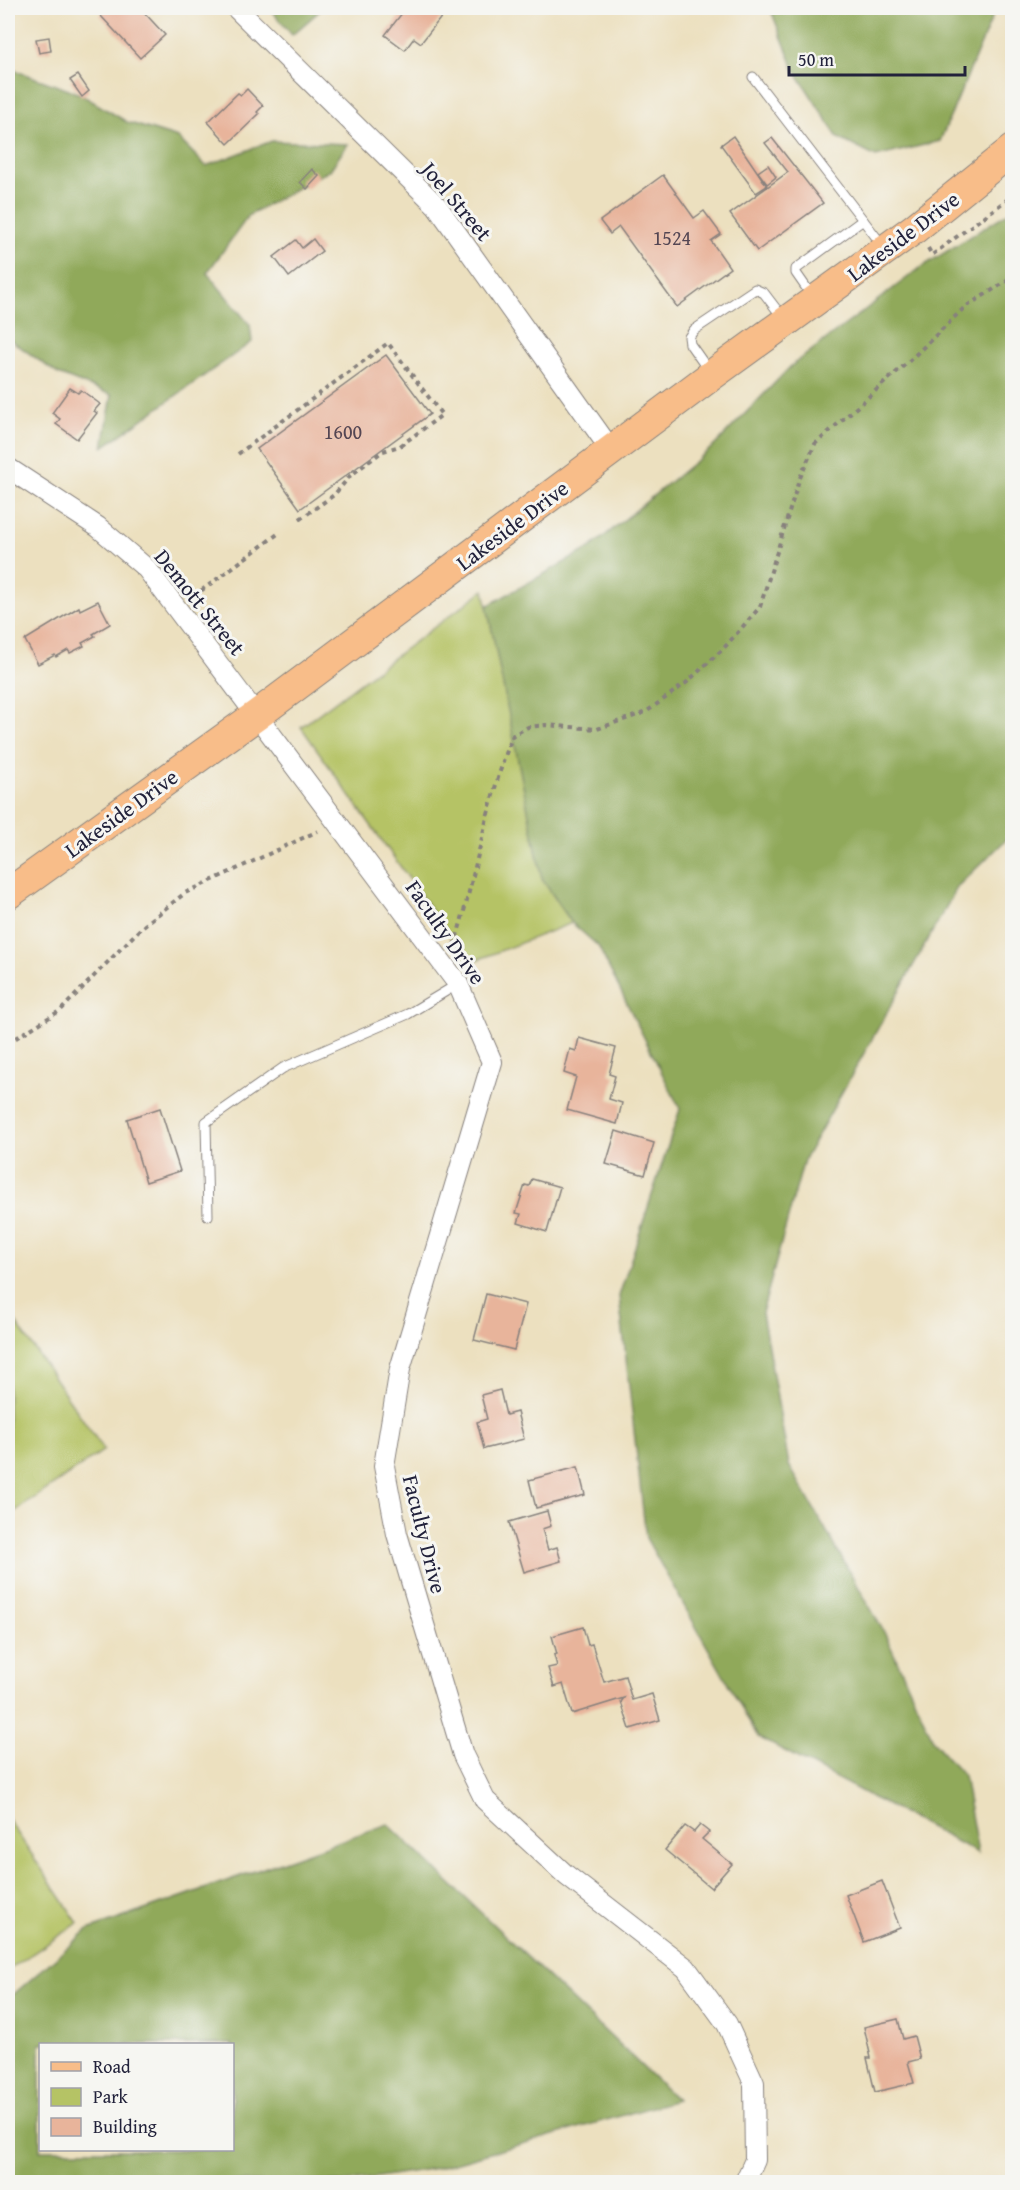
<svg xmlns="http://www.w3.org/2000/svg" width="1020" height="2190" viewBox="0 0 1020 2190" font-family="'Gentium Book Plus',serif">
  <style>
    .green { fill: #b5c365; stroke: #6c7250; stroke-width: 1.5 }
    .forest { fill: #90a95a; stroke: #59664a; stroke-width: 1.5; fill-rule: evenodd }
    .building { fill: #e8b49b }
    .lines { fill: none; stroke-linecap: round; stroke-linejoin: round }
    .service-casing { stroke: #87817d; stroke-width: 11 }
    .minor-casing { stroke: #87817d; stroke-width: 22 }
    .primary-casing { stroke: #87817d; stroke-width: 32 }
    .path { stroke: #87817d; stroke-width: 4; stroke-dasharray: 4.5 4.5; stroke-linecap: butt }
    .service { stroke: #fff; stroke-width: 9 }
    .minor { stroke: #fff; stroke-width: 20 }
    .primary { stroke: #f8bd89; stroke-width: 30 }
    .labels { text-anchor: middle; stroke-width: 6; stroke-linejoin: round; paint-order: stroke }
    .number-label { font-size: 20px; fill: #544653 }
    .street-label { font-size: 22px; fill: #22223b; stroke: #f6f6f2 }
  </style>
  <rect width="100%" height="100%" fill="#f6f6f2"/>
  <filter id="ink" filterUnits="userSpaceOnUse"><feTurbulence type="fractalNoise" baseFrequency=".0167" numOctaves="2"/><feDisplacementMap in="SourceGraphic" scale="12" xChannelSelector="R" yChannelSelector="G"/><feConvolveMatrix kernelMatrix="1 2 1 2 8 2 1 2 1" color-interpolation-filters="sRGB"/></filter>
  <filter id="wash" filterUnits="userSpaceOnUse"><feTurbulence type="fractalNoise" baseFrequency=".008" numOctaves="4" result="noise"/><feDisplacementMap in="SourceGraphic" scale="24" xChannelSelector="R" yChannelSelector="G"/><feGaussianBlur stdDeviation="1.35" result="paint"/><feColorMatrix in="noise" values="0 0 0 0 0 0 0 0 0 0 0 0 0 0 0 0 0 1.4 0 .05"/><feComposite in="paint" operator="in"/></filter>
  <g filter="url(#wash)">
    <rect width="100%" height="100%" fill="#ece0bf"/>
    <g class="green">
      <path d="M 484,590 L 542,879 L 572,923 L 469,963 L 301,727 Z"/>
      <path d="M 8,1311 L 104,1450 L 8,1516 Z"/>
      <path d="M 8,1819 L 78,1923 L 8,1970 Z"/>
    </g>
    <g class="forest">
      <path d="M 269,8 L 323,8 L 292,35 Z"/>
      <path d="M 770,8 L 996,8 L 940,141 L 876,157 L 838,138 L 795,71 Z"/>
      <path d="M 8,68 L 80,94 L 127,122 L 178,138 L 206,166 L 272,141 L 348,144 L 330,170 L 249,215 L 207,273 L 250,325 L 252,342 L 103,447 L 112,395 L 58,374 L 8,338 Z"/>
      <path d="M 1012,210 L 1012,834 L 958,886 L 804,1160 L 762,1313 L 789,1465 L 884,1632 L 934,1742 L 964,1776 L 978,1853 L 758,1737 L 646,1538 L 619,1296 L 680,1109 L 598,946 L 572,923 L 542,879 L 487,606 L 590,548 L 715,445 L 791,366 L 920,268 Z"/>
      <path d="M 388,1824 L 677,2100 L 437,2168 L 346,2182 L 8,2182 L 8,1999 L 88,1930 ZM 232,2044 L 232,2150 L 40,2150 L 40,2044 Z"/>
    </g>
    <g id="blocks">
      <g class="building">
        <path d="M 108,8 L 140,8 L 165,35 L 140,58 L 100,15 Z"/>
        <path d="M 406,8 L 433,8 L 443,15 L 421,43 L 414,38 L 405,50 L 385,35 Z"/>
        <path d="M 49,37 L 51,51 L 39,53 L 36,39 Z"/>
        <path d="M 78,75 L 89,91 L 82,97 L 70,80 Z"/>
        <path d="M 247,89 L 263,106 L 257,112 L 259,114 L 228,144 L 208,122 L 238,93 L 241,95 Z"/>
        <path d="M 733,136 L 767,186 L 756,193 L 721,145 Z"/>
        <path d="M 772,138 L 823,203 L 757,251 L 730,214 L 788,172 L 765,143 Z"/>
        <path d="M 768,165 L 776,177 L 767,184 L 758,172 Z"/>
        <path d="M 312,169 L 319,176 L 307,189 L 300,182 Z"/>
        <path d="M 663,175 L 694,218 L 704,211 L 721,234 L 711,241 L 730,268 L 677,307 L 619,227 L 610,234 L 600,221 Z"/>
        <path d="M 313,239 L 322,251 L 289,277 L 274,257 L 296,240 L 302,248 Z"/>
        <path d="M 386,355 L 430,414 L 300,509 L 257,449 Z"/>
        <path d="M 70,388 L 78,393 L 81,390 L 100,404 L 94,411 L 97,413 L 77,439 L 56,424 L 60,419 L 52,413 Z"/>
        <path d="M 98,601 L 110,624 L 93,634 L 95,636 L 82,643 L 84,646 L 70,653 L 68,650 L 56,657 L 55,655 L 38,664 L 25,640 L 79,607 L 80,610 Z"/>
        <path d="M 579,1038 L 616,1048 L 609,1074 L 615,1076 L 609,1099 L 622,1103 L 617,1124 L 567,1110 L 576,1077 L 564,1073 L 570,1049 L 576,1051 Z"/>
        <path d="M 160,1108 L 180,1171 L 146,1182 L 127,1119 Z"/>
        <path d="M 616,1131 L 654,1143 L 645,1175 L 606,1164 Z"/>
        <path d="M 532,1179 L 560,1187 L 547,1232 L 518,1223 L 521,1214 L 516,1213 L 525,1185 L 529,1186 Z"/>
        <path d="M 486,1294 L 526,1304 L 514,1350 L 474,1340 Z"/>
        <path d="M 500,1390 L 506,1415 L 517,1412 L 524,1439 L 484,1449 L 477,1422 L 487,1419 L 481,1395 Z"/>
        <path d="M 578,1467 L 585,1495 L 536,1508 L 529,1480 Z"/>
        <path d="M 547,1511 L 551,1526 L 542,1529 L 548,1550 L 557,1547 L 561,1561 L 524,1572 L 509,1522 Z"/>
        <path d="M 583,1627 L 588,1645 L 592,1644 L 604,1682 L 625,1676 L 632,1700 L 652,1694 L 660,1720 L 630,1729 L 621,1702 L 624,1698 L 572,1714 L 563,1684 L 554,1687 L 548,1668 L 557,1666 L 554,1655 L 557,1654 L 552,1636 Z"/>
        <path d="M 700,1825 L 709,1832 L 702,1839 L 732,1864 L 711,1888 L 665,1850 L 685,1826 L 694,1832 Z"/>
        <path d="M 882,1881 L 900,1928 L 864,1942 L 846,1895 Z"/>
        <path d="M 898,2019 L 903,2039 L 914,2036 L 920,2059 L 908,2062 L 914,2083 L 875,2092 L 867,2058 L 871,2058 L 864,2027 Z"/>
      </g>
    </g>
  </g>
  <g filter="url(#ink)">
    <use href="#blocks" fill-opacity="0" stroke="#87817d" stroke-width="1.5"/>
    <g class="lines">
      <g class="service-casing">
        <g id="service">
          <path d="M 753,77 L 883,246"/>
          <path d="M 812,296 L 796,273 L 796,269 L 863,220"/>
          <path d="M 709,371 L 690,344 L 689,337 L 694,330 L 755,289 L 764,293 L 783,318"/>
          <path d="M 208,1216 L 206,1122 L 283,1068 L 408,1014 L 458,984"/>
        </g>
      </g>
      <g class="minor-casing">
        <g id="minor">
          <path d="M 236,8 L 437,206 L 611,450"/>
          <path d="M 8,468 L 98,527 L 147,569 L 458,984 L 492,1062 L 400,1369 L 384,1466 L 397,1534 L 463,1755 L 485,1800 L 566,1875 L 686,1968 L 727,2024 L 754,2083 L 755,2160 L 745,2182"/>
        </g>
      </g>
      <g class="primary-casing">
        <path id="primary" d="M 8,894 L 257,715 L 712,375 L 914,229 L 1012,150"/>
      </g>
      <g class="path">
        <path d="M 928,248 L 932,255 L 1012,196"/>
        <path d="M 238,454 L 388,343 L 442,415 L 400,446 L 383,451 L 367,463 L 350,476 L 334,495 L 300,519"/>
        <path d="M 194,596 L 279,533"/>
        <path d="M 454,946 C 476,876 486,802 513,735 L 528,727 L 545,725 L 597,729 L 646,712 L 686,683 L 723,649 L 760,607 L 799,480 L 815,444 L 908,362 L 965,307 L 1012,278"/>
        <path d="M 8,1043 L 61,1010 L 142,927 L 185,893 L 318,831"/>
      </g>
      <use href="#service" class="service"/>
      <use href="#minor" class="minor"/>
      <use href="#primary" class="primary"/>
    </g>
  </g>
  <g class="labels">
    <g class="number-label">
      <text x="672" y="245">1524</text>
      <text x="343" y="439">1600</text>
    </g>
    <g class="street-label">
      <text transform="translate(457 201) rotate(50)" y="8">Joel Street</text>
      <text transform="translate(903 236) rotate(-37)" y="8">Lakeside Drive</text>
      <text transform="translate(512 525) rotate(-37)" y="8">Lakeside Drive</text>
      <text transform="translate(200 602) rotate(51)" y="8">Demott Street</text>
      <text transform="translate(121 813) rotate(-36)" y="8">Lakeside Drive</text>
      <text transform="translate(446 932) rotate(55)" y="8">Faculty Drive</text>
      <text transform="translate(425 1534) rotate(76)" y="8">Faculty Drive</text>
    </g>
  </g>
  <rect width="1020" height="2190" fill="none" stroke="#f6f6f2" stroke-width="30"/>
  <rect x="39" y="2043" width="195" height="108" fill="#f6f6f2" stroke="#a1a1a9" stroke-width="1.5"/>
  <rect x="51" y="2062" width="30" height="9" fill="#f8bd89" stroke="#a1a1a9" stroke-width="1.5"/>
  <text x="93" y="2073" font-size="18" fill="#22223b">Road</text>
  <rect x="51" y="2088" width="30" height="18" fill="#b5c365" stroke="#a1a1a9" stroke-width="1.5"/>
  <text x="93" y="2103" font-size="18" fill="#22223b">Park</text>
  <rect x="51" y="2118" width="30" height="18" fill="#e8b49b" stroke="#a1a1a9" stroke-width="1.5"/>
  <text x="93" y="2133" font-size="18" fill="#22223b">Building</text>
  <path d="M789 66v9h176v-9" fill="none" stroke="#22223b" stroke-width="3"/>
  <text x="798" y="66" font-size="18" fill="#22223b" stroke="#f6f6f2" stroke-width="4.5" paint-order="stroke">50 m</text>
</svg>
